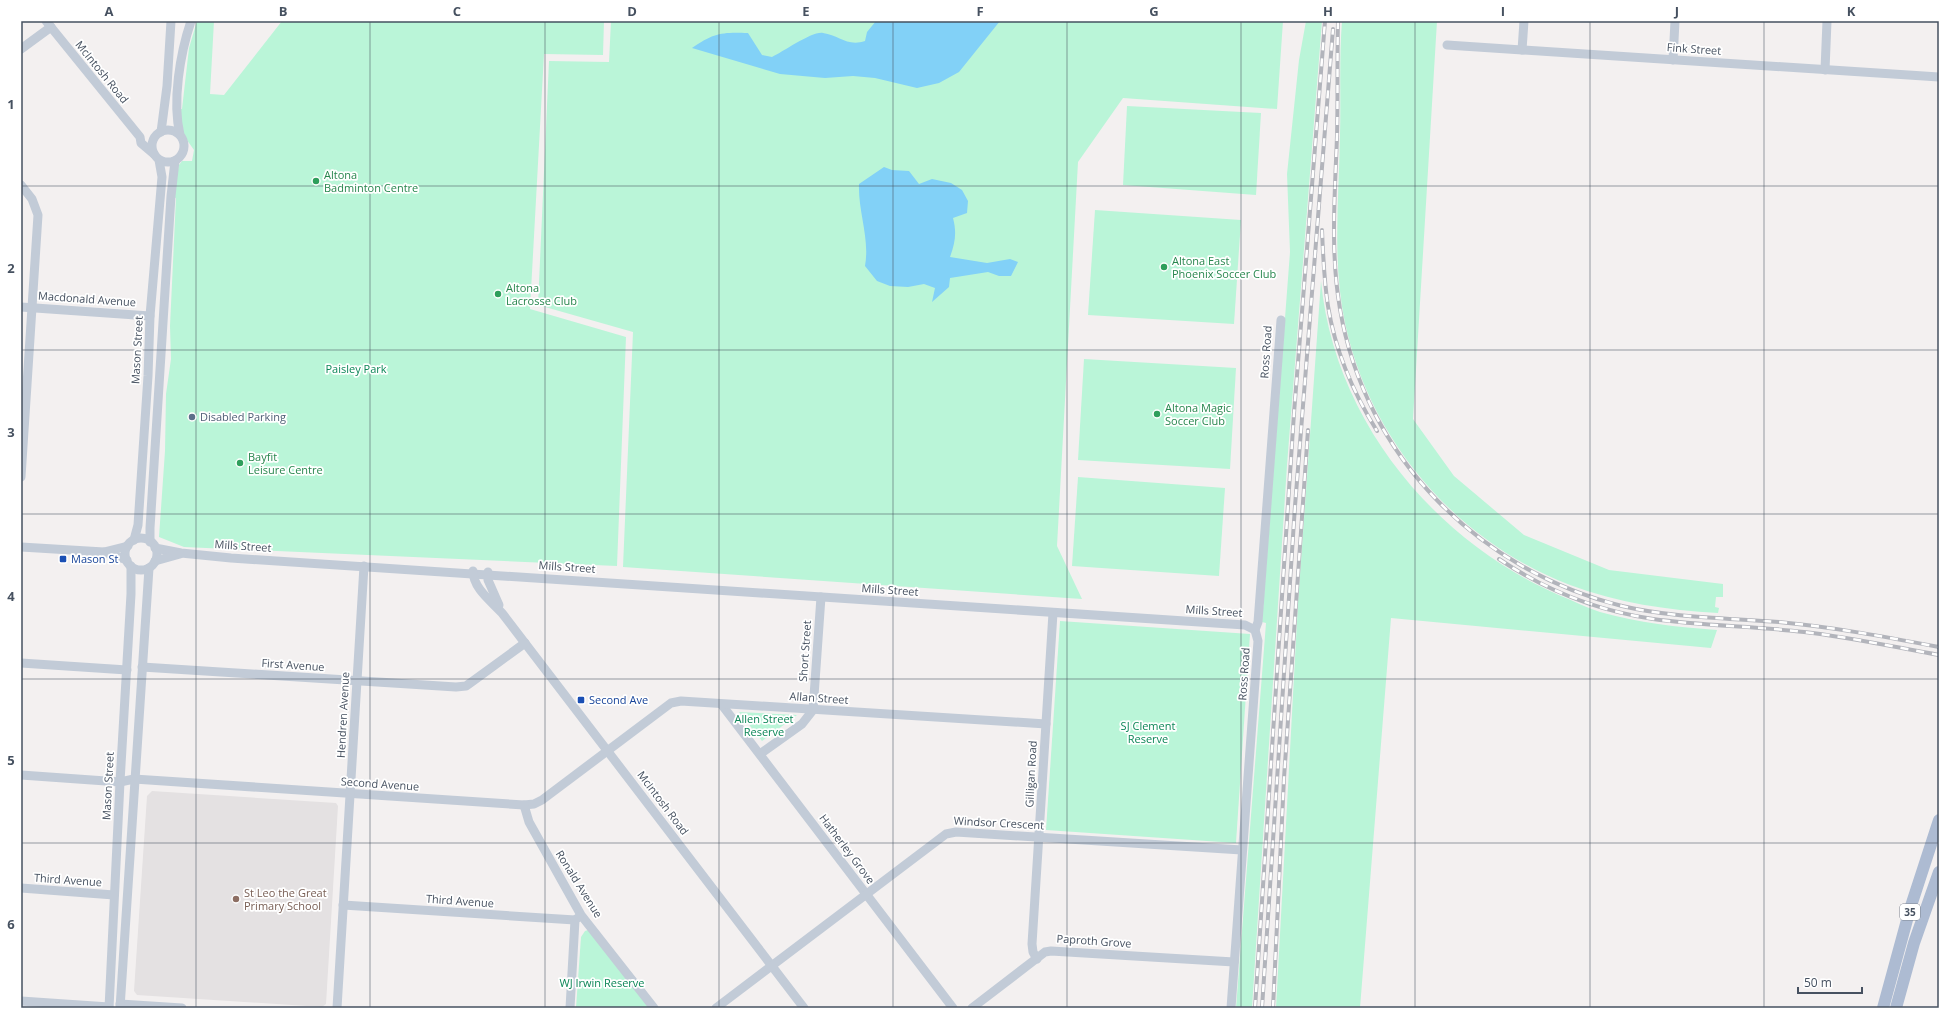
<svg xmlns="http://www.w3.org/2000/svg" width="1960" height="1029" viewBox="0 0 1960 1029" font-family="'Open Sans',sans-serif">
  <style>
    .education { fill: #e4e1e2 }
    .green { fill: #baf5d8 }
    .water { fill: #82d1f7 }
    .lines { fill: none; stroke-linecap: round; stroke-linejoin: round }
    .minor { stroke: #c2cbd7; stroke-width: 9 }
    .major { stroke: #adbbd2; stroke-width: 12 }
    .rail-casing { stroke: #b2b4bb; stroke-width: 4 }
    .rail { stroke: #fff; stroke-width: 2.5; stroke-dasharray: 8; stroke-linecap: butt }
    .grid { fill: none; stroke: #465160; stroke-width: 1; stroke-opacity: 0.55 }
    .leisure-dot { fill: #2e9e5b; stroke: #fff; stroke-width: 1.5 }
    .service-dot { fill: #5c6f8a; stroke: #fff; stroke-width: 1.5 }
    .transit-dot { fill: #1a4fb4; stroke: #fff; stroke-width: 1.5 }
    .education-dot { fill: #8d6e63; stroke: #fff; stroke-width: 1.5 }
    .labels { text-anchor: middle; stroke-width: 3.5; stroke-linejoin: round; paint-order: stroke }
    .shield { fill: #fff; stroke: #7e8590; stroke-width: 1 }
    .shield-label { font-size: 10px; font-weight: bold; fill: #465160 }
    .street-label { font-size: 11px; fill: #465160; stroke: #fff }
    .leisure-label { font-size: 11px; fill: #27864d; stroke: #fff; text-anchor: start }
    .park-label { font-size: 11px; fill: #0c8657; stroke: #fff }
    .service-label { font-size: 11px; fill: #4e5e75; stroke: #fff; text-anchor: start }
    .transit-label { font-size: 11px; fill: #164399; stroke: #fff; text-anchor: start }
    .education-label { font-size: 11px; fill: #785e54; stroke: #fff; text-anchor: start }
    .neatline { fill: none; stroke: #465160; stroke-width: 1.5 }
    .grid-label { font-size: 13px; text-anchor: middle; font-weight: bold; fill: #465160 }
  </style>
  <rect width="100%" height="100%" fill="#f3f0f0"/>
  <path class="education" d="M 152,791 L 336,803 L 338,806 L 326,1004 L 322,1007 L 137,995 L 134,991 L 147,796 Z"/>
  <g class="green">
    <path d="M 197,21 L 214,21 L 210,94 L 224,95 L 282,21 L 604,21 L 603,55 L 544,54 L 530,309 L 626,337 L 617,566 L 184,547 L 159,537 L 165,451 L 166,394 L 171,359 L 170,326 L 176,198 L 172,197 L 179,165 L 182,161 L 192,161 L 194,150 L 182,133 L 178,109 L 182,109 L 189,48 Z"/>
    <path d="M 611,21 L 1283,21 L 1277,109 L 1123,98 L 1078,162 L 1057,546 L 1082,599 L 623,567 L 633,332 L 538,305 L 549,61 L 609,62 Z"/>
    <path d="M 1306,21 L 1322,21 L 1287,465 L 1252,1008 L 1236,1008 L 1266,623 L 1262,622 L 1290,252 L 1287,174 L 1299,60 Z"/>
    <path d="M 1342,21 L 1437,21 L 1413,419 L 1454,476 L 1524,535 L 1609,570 L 1723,584 L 1723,597 L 1716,597 L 1715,607 L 1719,608 L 1718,613 C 1667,610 1618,603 1570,585 C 1457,542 1370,441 1345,323 C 1332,261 1339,198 1340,135 C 1341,97 1339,59 1342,21 Z"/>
    <path d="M 1127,106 L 1261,113 L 1256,195 L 1123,185 Z"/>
    <path d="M 1095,210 L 1241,220 L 1234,324 L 1088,315 Z"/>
    <path d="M 1321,281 C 1334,420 1435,542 1561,596 C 1574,601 1587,608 1600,612 C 1639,623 1677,627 1717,630 L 1711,648 L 1391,618 L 1360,1008 L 1276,1008 L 1298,603 Z"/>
    <path d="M 1084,359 L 1236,368 L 1230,469 L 1078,460 Z"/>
    <path d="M 1078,477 L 1225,488 L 1219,576 L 1072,566 Z"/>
    <path d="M 1060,621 L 1250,634 L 1236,843 L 1046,830 Z"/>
    <path d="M 739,712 L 797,715 L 762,741 Z"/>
    <path d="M 588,930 L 650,1008 L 576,1008 L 581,937 L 585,931 Z"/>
  </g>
  <g class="water">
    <path d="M 876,21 L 1000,21 L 959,72 L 939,83 L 917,88 L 875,78 L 853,76 L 825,78 L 780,74 L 692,48 C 714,33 721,32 748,33 L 762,55 L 772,57 C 783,52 812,31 823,33 C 839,35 847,47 865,41 L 867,32 Z"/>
    <path d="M 884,167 L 892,170 L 909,171 L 919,184 L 932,179 L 951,183 L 962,190 L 968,201 L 967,213 L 953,218 C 957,233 955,243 950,257 L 987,263 L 1010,259 L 1018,262 L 1011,276 L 999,276 L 988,272 L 950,278 L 949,287 L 932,302 L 935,288 L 924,284 L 908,287 L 890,286 L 877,281 L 865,266 C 870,238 858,212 859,184 Z"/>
  </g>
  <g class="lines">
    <g class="minor">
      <path d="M 46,21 L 140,137 L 141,143 L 154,154"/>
      <path d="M 1447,45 L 1939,77"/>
      <path d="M 21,49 L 51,27"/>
      <path d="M 1522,50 L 1524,21"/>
      <path d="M 1673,60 L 1675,21"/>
      <path d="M 1825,70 L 1827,21"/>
      <circle cx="168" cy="146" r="16"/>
      <path d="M 161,132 L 167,86 L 171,21"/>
      <path d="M 180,135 C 172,101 180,54 191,21"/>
      <path d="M 21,185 L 32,199 L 38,215 L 21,477"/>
      <path d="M 21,307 L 150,316"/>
      <circle cx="141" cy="554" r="16"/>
      <path d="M 134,540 L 138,525 L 148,376 L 150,316 L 162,177 L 159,160"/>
      <path d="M 150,542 L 150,528 L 171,196 L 175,161"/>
      <path d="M 21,547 L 104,552 L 127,560"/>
      <path d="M 155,548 L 181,553 L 231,558 L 1245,625 L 1255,630"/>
      <path d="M 104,552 L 128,546"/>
      <path d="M 155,561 L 180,554"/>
      <path d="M 473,571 C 473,588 491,601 502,613 L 804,1008"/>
      <path d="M 488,572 L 488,580 L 499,605"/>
      <path d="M 21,663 L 127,670"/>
      <path d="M 142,667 L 456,687 L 466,686 L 473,681 L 525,643"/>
      <path d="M 722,705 L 953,1008"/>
      <path d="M 760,754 L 802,724 L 813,710 L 821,597"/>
      <path d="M 21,775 L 120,782 L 134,779 L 524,805 L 534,804 L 542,800 L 671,703 L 681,701 L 1046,724"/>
      <path d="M 524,805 L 529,822 L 581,915 L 654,1008"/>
      <path d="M 21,888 L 114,895"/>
      <path d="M 343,905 L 575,920"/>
      <path d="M 1037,959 L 1033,952 L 1032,944 L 1053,613"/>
      <path d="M 21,1001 L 109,1007"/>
      <path d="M 120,1004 L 182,1008"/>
      <path d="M 109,1008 L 120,782 L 131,594 L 131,566"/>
      <path d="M 120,1008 L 149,568"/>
      <path d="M 337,1008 L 364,566"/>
      <path d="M 570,1008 L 575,920 L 579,917"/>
      <path d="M 716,1008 L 946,834 L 956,832 L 1242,850"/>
      <path d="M 972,1008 L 1045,952 L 1051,951 L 1234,962"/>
      <path d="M 1231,1008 L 1258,641 L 1255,630 L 1258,622 L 1281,320"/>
    </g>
    <g class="major">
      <path d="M 1883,1008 L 1910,909 L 1939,820"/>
      <path d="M 1896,1008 L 1914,943 L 1939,872"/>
    </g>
    <g class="rail-casing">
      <g id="rail">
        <path d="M 1338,21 C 1337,59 1338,98 1337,136 C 1335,194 1330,251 1340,309 C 1365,457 1478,570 1622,606 C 1673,618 1727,618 1779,622 C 1833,627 1886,637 1939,647"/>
        <path d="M 1322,230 C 1323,255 1324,281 1328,306 C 1335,350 1354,394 1377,431"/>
        <path d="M 1499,559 C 1545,590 1599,611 1653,619 C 1703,626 1754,626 1804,632 C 1849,637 1894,647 1939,655"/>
        <path d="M 1255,1008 L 1294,413 L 1325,21"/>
        <path d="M 1262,1008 L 1295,506 L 1333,29"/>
        <path d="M 1273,1008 L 1284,778 L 1308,430"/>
      </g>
    </g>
    <use href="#rail" class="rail"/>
  </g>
  <path class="grid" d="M 196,21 L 196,1008M 370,21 L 370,1008M 545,21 L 545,1008M 719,21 L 719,1008M 893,21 L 893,1008M 1067,21 L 1067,1008M 1241,21 L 1241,1008M 1415,21 L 1415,1008M 1590,21 L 1590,1008M 1764,21 L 1764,1008M 21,186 L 1939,186M 21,350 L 1939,350M 21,514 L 1939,514M 21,679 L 1939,679M 21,843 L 1939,843"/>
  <g class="leisure-dot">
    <circle cx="316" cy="181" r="4"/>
    <circle cx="1164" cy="267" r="4"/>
    <circle cx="498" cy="294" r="4"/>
    <circle cx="1157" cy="414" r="4"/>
    <circle cx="240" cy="463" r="4"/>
  </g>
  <circle class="service-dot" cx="192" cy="417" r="4"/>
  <g class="transit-dot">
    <rect x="59" y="555" width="8" height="8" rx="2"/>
    <rect x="577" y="696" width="8" height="8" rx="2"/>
  </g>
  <circle class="education-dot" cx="236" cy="899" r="4"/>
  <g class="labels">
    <rect class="shield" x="1900" y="904" width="20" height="16" rx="3"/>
    <g class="shield-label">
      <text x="1910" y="916">35</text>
    </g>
    <g class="street-label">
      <text transform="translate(1694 49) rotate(4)" y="4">Fink Street</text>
      <text transform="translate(102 72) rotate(51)" y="4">McIntosh Road</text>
      <text transform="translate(87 299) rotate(4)" y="4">Macdonald Avenue</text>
      <text transform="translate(137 350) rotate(-87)" y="4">Mason Street</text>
      <text transform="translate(1266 352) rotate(-86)" y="4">Ross Road</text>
      <text transform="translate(243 546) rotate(4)" y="4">Mills Street</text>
      <text transform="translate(567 567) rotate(4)" y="4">Mills Street</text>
      <text transform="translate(890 590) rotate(4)" y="4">Mills Street</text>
      <text transform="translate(1214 611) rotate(4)" y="4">Mills Street</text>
      <text transform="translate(805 651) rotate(-86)" y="4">Short Street</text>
      <text transform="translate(293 665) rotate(4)" y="4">First Avenue</text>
      <text transform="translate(1244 674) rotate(-86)" y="4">Ross Road</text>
      <text transform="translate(819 698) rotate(4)" y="4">Allan Street</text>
      <text transform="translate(343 715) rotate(-87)" y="4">Hendren Avenue</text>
      <text transform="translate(1031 774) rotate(-87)" y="4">Gilligan Road</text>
      <text transform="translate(380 784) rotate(4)" y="4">Second Avenue</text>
      <text transform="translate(108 786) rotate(-87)" y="4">Mason Street</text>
      <text transform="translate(663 803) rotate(53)" y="4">McIntosh Road</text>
      <text transform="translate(999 823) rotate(3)" y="4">Windsor Crescent</text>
      <text transform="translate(847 849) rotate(53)" y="4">Hatherley Grove</text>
      <text transform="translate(68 880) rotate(4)" y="4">Third Avenue</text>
      <text transform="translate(579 884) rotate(58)" y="4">Ronald Avenue</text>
      <text transform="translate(460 901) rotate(4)" y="4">Third Avenue</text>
      <text transform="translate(1094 941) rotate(4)" y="4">Paproth Grove</text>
    </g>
    <g class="leisure-label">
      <text x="324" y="179">Altona<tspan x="324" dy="13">Badminton Centre</tspan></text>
      <text x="1172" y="265">Altona East<tspan x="1172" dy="13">Phoenix Soccer Club</tspan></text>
      <text x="506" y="292">Altona<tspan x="506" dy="13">Lacrosse Club</tspan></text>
      <text x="1165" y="412">Altona Magic<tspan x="1165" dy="13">Soccer Club</tspan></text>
      <text x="248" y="461">Bayfit<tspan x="248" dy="13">Leisure Centre</tspan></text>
    </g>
    <g class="park-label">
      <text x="356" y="373">Paisley Park</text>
      <text x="764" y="723">Allen Street<tspan x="764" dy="13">Reserve</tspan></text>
      <text x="1148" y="730">SJ Clement<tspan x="1148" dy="13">Reserve</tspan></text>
      <text x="602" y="987">WJ Irwin Reserve</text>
    </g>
    <g class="service-label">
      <text x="200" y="421">Disabled Parking</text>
    </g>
    <g class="transit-label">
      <text x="71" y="563">Mason St</text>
      <text x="589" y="704">Second Ave</text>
    </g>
    <g class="education-label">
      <text x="244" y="897">St Leo the Great<tspan x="244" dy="13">Primary School</tspan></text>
    </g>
  </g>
  <rect width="1960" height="1029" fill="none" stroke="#ffffff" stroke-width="44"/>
  <path d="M1798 987v6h64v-6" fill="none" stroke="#465160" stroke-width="2"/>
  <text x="1804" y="987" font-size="12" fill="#465160" stroke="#ffffff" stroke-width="3" paint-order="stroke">50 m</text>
  <rect x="22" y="22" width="1916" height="985" class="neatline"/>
  <g class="grid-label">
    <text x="109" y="16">A</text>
    <text x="283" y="16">B</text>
    <text x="457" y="16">C</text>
    <text x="632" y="16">D</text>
    <text x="806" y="16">E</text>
    <text x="980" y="16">F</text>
    <text x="1154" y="16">G</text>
    <text x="1328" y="16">H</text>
    <text x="1503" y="16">I</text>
    <text x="1677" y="16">J</text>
    <text x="1851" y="16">K</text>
    <text x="11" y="109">1</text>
    <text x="11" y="273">2</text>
    <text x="11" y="437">3</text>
    <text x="11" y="601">4</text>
    <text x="11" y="765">5</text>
    <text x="11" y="929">6</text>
  </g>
</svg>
